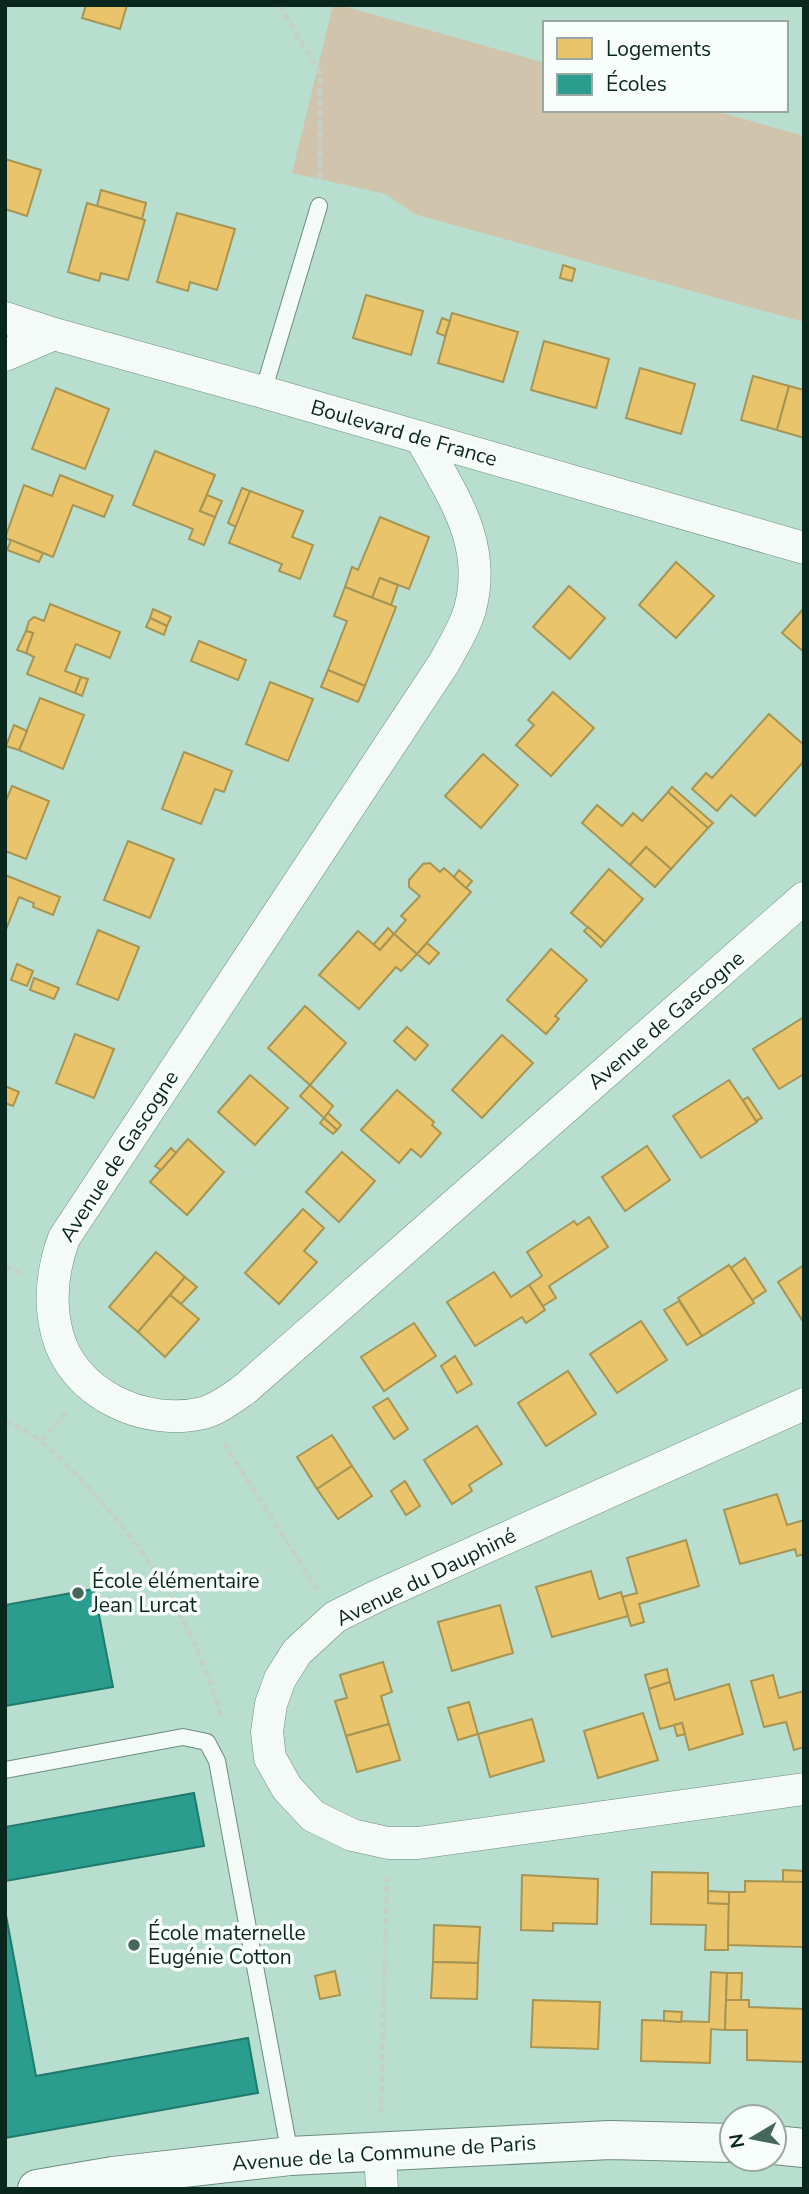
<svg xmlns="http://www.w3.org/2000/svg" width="809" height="2194" viewBox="0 0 809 2194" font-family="'Nunito Sans',sans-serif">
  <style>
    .green { fill: #d1c4ac }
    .homes { fill: #e9c46a; stroke: #a69553; stroke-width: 2 }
    .schools { fill: #2a9d8f; stroke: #207a6d; stroke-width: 2 }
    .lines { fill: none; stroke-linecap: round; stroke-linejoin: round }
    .service-casing { stroke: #6d8d81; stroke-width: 18 }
    .minor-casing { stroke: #6d8d81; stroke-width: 33 }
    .tertiary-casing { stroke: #6d8d81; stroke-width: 40 }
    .path { stroke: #c4d0cb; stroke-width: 4.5; stroke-dasharray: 7 3.5; stroke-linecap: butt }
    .service { stroke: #f4faf8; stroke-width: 16 }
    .minor { stroke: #f4faf8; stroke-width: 32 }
    .tertiary { stroke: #f4faf8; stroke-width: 38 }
    .poi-dot { fill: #47675c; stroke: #f8fefb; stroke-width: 2.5 }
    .labels { text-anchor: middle; stroke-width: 7; stroke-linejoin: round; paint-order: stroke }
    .street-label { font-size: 21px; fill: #0a271e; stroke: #f8fefb }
    .poi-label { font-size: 21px; fill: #0a271e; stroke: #f8fefb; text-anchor: start }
  </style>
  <rect width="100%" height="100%" fill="#b7dece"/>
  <path class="green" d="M 333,5 L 340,5 L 545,63 L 545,110 L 712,110 L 804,136 L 804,322 L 414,214 L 386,194 L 292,173 Z"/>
  <g class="homes">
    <path d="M 86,5 L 127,5 L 120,29 L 82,18 Z"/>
    <path d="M 5,159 L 41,170 L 27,216 L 5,209 Z"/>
    <path d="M 101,190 L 146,203 L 142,219 L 97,206 Z"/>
    <path d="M 87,203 L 145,220 L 128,280 L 101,273 L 99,281 L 68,272 Z"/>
    <path d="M 177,213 L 235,229 L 217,290 L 190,282 L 188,291 L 157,282 Z"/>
    <path d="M 563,265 L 575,269 L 572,281 L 560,278 Z"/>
    <path d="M 366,295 L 423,311 L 411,355 L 353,338 Z"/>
    <path d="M 452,313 L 518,332 L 503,382 L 438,363 Z"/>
    <path d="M 442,318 L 450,321 L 445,336 L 437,333 Z"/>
    <path d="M 544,341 L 609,359 L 596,408 L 531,390 Z"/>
    <path d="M 640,368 L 695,384 L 681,434 L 626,418 Z"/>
    <path d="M 753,376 L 789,386 L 777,430 L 741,420 Z"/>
    <path d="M 789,386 L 804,390 L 804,438 L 777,430 Z"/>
    <path d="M 56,388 L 109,409 L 85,469 L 32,449 Z"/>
    <path d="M 155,451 L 215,475 L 200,511 L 215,517 L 204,545 L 189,539 L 193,529 L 133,505 Z"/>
    <path d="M 60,475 L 113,496 L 104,517 L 73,505 L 53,557 L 5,538 L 24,485 L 52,496 Z"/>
    <path d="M 242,488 L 250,491 L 236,527 L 228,523 Z"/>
    <path d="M 250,491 L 303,511 L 292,537 L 313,545 L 300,579 L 279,571 L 282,564 L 229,543 Z"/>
    <path d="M 207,495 L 222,501 L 215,517 L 200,511 Z"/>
    <path d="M 380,517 L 429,537 L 409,589 L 380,578 L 372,598 L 345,587 L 352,567 L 358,570 Z"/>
    <path d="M 11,540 L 43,553 L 39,562 L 7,550 Z"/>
    <path d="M 676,562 L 714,596 L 676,638 L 639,605 Z"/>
    <path d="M 380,578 L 398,585 L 391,605 L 372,598 Z"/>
    <path d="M 569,586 L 605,618 L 570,659 L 533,627 Z"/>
    <path d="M 345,587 L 396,607 L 365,686 L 328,670 L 347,621 L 334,616 Z"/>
    <path d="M 50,604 L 120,632 L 110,658 L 76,644 L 65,671 L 81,677 L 75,693 L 27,674 L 34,657 L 26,653 L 33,633 L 26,631 L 29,621 L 34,617 L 44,621 Z"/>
    <path d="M 804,608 L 804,652 L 782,633 Z"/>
    <path d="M 153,609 L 171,617 L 167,626 L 150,618 Z"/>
    <path d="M 150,618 L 167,626 L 164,635 L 146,627 Z"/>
    <path d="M 26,631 L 33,633 L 26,653 L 17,650 Z"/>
    <path d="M 199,641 L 246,660 L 238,680 L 191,661 Z"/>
    <path d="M 328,670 L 365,686 L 358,702 L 321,687 Z"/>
    <path d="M 81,677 L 88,679 L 82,696 L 75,693 Z"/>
    <path d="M 270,682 L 313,699 L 288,761 L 246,744 Z"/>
    <path d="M 553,692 L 594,728 L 551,776 L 516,745 L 534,725 L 528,720 Z"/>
    <path d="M 40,698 L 84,715 L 63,769 L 19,750 Z"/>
    <path d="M 769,714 L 804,745 L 804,761 L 755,816 L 731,795 L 717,811 L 692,789 L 706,773 L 712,778 Z"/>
    <path d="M 14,725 L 27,731 L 19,750 L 6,746 Z"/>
    <path d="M 184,752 L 232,771 L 224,792 L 215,789 L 201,824 L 162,809 Z"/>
    <path d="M 483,754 L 518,785 L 481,828 L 445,796 Z"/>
    <path d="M 12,786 L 49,801 L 26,859 L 5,851 L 5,803 Z"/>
    <path d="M 672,787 L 713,823 L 708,828 L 668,792 Z"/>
    <path d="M 668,792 L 708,828 L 671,869 L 646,847 L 630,865 L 582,823 L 597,805 L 622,826 L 633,813 L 642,821 Z"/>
    <path d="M 128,841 L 174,859 L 150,918 L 104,900 Z"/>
    <path d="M 646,847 L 671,869 L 655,887 L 630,865 Z"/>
    <path d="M 430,863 L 440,872 L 444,868 L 471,892 L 417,954 L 394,934 L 406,920 L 401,916 L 420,896 L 409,887 L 409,880 L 423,864 Z"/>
    <path d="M 609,869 L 643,899 L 605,942 L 571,913 Z"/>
    <path d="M 459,870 L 472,881 L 466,888 L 454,877 Z"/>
    <path d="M 5,875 L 60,897 L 53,915 L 33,907 L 34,903 L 19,897 L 5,932 Z"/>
    <path d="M 588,927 L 605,942 L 601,947 L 584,931 Z"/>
    <path d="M 388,928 L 394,934 L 380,950 L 373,945 Z"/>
    <path d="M 98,930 L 139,947 L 118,1000 L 77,984 Z"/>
    <path d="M 358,931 L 380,950 L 394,934 L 417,954 L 401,971 L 396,967 L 359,1009 L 319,975 Z"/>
    <path d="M 427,943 L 439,953 L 429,964 L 417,954 Z"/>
    <path d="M 551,949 L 587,980 L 555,1016 L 559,1019 L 546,1034 L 507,1000 Z"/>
    <path d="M 17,964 L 33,971 L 27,986 L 11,980 Z"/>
    <path d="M 34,978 L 59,988 L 54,999 L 30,990 Z"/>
    <path d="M 305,1006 L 346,1043 L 310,1085 L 268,1048 Z"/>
    <path d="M 804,1017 L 804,1074 L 779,1089 L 753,1049 Z"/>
    <path d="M 407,1027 L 428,1045 L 415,1060 L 394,1041 Z"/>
    <path d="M 75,1034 L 114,1049 L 94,1098 L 56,1083 Z"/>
    <path d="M 502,1035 L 533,1063 L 482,1118 L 452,1090 Z"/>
    <path d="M 250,1075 L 288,1108 L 255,1145 L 218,1112 Z"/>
    <path d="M 729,1080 L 757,1122 L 701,1158 L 673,1116 Z"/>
    <path d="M 310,1085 L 333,1106 L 324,1118 L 300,1096 Z"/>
    <path d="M 5,1086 L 19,1092 L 13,1106 L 5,1103 Z"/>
    <path d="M 397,1090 L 434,1122 L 432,1125 L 441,1133 L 421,1157 L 411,1149 L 399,1163 L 361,1130 Z"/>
    <path d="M 748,1097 L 762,1118 L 756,1121 L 743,1100 Z"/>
    <path d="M 328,1113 L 341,1125 L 337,1130 L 324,1118 Z"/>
    <path d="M 324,1118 L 337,1130 L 333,1134 L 320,1123 Z"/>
    <path d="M 188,1139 L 224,1172 L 187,1215 L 150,1182 Z"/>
    <path d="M 647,1146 L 670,1180 L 625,1211 L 602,1177 Z"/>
    <path d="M 171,1148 L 176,1153 L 161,1170 L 155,1166 Z"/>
    <path d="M 342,1152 L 375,1181 L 339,1222 L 306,1192 Z"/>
    <path d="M 303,1209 L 324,1228 L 304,1251 L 317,1262 L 279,1304 L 245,1273 Z"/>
    <path d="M 589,1217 L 608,1247 L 549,1286 L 556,1298 L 543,1306 L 529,1285 L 542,1276 L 527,1252 L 574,1221 L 577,1225 Z"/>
    <path d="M 156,1252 L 185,1277 L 138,1332 L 109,1307 Z"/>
    <path d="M 745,1258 L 766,1291 L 752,1300 L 731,1268 Z"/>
    <path d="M 729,1265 L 754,1303 L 702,1336 L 678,1298 Z"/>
    <path d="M 804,1265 L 804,1323 L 778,1282 Z"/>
    <path d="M 494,1272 L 511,1297 L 529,1285 L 545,1310 L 526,1323 L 522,1317 L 475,1346 L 447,1302 Z"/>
    <path d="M 185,1277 L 197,1287 L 181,1304 L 170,1295 Z"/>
    <path d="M 170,1295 L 199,1319 L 165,1357 L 138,1332 Z"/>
    <path d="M 679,1301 L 702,1336 L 687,1345 L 664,1310 Z"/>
    <path d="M 641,1321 L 667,1360 L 617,1393 L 590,1354 Z"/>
    <path d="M 414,1323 L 436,1356 L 384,1391 L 361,1357 Z"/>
    <path d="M 455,1356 L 472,1384 L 457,1393 L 441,1366 Z"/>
    <path d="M 568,1371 L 596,1414 L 546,1446 L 518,1403 Z"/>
    <path d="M 388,1398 L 408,1429 L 394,1439 L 373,1407 Z"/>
    <path d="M 477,1426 L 502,1464 L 469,1485 L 472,1491 L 452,1504 L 424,1460 Z"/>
    <path d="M 332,1435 L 352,1466 L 317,1489 L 297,1457 Z"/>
    <path d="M 352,1466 L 372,1496 L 338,1519 L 317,1489 Z"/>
    <path d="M 405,1481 L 420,1506 L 406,1515 L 391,1491 Z"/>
    <path d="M 777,1494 L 787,1525 L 804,1520 L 804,1554 L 797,1556 L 795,1549 L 740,1564 L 724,1510 Z"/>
    <path d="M 686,1540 L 699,1586 L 639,1604 L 644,1622 L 631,1626 L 622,1597 L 637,1593 L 627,1558 Z"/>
    <path d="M 591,1571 L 599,1599 L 621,1592 L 628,1616 L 552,1637 L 536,1587 Z"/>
    <path d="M 500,1605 L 513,1653 L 452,1671 L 438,1622 Z"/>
    <path d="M 383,1662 L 392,1692 L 381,1696 L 389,1724 L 346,1736 L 335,1701 L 347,1698 L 340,1675 Z"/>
    <path d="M 667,1669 L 670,1682 L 649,1689 L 645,1675 Z"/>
    <path d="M 773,1675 L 779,1698 L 804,1691 L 804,1747 L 794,1750 L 786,1722 L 764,1727 L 751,1681 Z"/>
    <path d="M 670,1682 L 675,1700 L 729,1684 L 743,1734 L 689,1750 L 682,1723 L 660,1729 L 649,1689 Z"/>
    <path d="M 469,1702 L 478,1734 L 458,1740 L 448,1708 Z"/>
    <path d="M 643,1713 L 658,1760 L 598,1778 L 584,1731 Z"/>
    <path d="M 532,1719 L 544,1761 L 490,1777 L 478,1734 Z"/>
    <path d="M 682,1723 L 685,1734 L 677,1736 L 674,1725 Z"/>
    <path d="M 389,1724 L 400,1760 L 357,1772 L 346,1736 Z"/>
    <path d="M 783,1870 L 804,1871 L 804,1882 L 783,1882 Z"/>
    <path d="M 652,1872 L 708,1873 L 708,1903 L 729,1904 L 728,1950 L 705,1950 L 706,1925 L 651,1924 Z"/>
    <path d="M 522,1875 L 598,1879 L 597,1924 L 553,1923 L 553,1931 L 521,1930 Z"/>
    <path d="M 745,1881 L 804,1882 L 804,1947 L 728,1945 L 729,1892 L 745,1892 Z"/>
    <path d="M 708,1891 L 729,1892 L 729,1904 L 708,1903 Z"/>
    <path d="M 434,1925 L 480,1927 L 478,1963 L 433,1962 Z"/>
    <path d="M 433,1962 L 478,1963 L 477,1999 L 431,1998 Z"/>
    <path d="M 335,1971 L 340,1995 L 320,1999 L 315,1976 Z"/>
    <path d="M 711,1972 L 727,1973 L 725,2030 L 711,2029 L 710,2063 L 641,2061 L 642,2020 L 709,2022 Z"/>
    <path d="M 727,1973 L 742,1973 L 741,2000 L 726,2000 Z"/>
    <path d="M 533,2000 L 600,2002 L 598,2049 L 531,2047 Z"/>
    <path d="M 726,2000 L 749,2000 L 749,2007 L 804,2009 L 804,2062 L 747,2060 L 747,2030 L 725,2030 Z"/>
    <path d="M 664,2011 L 682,2012 L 681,2022 L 664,2021 Z"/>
  </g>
  <g class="schools">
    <path d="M 94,1589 L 113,1687 L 5,1706 L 5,1605 Z"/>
    <path d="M 194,1793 L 204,1846 L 5,1881 L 5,1827 Z"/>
    <path d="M 5,1910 L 36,2076 L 248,2038 L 258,2093 L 5,2138 Z"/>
  </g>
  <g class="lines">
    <g class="service-casing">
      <g id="service">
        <path d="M 263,392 L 319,206"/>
        <path d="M 5,1770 L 183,1737 L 207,1742 L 217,1761 L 290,2155"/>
      </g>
    </g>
    <g class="minor-casing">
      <g id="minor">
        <path d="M 5,318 L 54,334 L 263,392 L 804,548"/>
        <path d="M 5,355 L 54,334"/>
        <path d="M 421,438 C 451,494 488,542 470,609 C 465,628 453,646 444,663 L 64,1238 C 53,1268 49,1302 57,1333 C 72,1394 145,1427 203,1413 C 218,1409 232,1398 245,1389 L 804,898"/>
        <path d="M 804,1404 L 375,1597 L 335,1617 L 297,1652 L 280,1679 L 271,1704 L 267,1732 L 270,1758 L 287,1788 L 313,1816 L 352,1835 L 388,1843 L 418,1843 L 804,1789"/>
        <path d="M 380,2152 L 382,2189"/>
      </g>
    </g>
    <g class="tertiary-casing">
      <g id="tertiary">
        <path d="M 774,2145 L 804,2148"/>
        <path d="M 37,2189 L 113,2176 L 290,2156 L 610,2140 L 732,2143"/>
      </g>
    </g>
    <g class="path">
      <path d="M 279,5 L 320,73 L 320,180"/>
      <path d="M 5,1266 L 21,1273"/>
      <path d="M 5,1420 C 17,1427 31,1433 42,1442 C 54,1452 65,1464 76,1475 C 146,1544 195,1625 222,1719"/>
      <path d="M 41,1441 L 68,1410"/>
      <path d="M 224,1443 L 317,1589"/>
      <path d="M 381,2113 L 387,1877"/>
    </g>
    <use href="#service" class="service"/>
    <use href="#minor" class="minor"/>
    <use href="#tertiary" class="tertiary"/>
  </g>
  <g class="poi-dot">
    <circle cx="78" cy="1593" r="7"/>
    <circle cx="134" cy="1945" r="7"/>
  </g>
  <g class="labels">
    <g class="street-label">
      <text transform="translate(404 433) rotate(16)" y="7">Boulevard de France</text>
      <text transform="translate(666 1020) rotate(-41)" y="7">Avenue de Gascogne</text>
      <text transform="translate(119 1156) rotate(-57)" y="7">Avenue de Gascogne</text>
      <text transform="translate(426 1577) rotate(-26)" y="7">Avenue du Dauphiné</text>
      <text transform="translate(384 2153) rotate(-4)" y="7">Avenue de la Commune de Paris</text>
    </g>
    <g class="poi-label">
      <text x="92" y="1588">École élémentaire<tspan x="92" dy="24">Jean Lurcat</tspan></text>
      <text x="148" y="1940">École maternelle<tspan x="148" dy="24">Eugénie Cotton</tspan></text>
    </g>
  </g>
  <rect width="809" height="2194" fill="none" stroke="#0a271e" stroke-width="14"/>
  <rect x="543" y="21" width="245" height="91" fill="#f8fefb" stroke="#99a8a3" stroke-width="2"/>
  <rect x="557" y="38" width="35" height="21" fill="#e9c46a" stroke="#99a8a3" stroke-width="2"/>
  <text x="606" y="56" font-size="21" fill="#0a271e">Logements</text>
  <rect x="557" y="74" width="35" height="21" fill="#2a9d8f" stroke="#99a8a3" stroke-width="2"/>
  <text x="606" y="91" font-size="21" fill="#0a271e">Écoles</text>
  <g transform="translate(753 2138) rotate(260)"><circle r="33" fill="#f8fefb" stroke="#99a8a3" stroke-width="2"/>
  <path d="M0-5L12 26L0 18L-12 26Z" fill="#47675c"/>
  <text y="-10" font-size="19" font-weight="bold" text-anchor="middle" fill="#0a271e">N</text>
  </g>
</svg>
